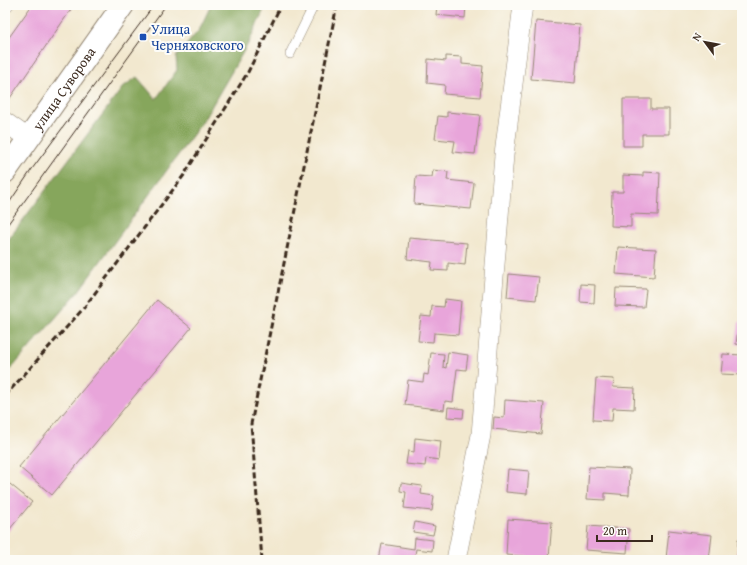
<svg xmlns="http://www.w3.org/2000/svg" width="747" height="565" viewBox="0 0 747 565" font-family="'Gentium Book Plus',serif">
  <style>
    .forest { fill: #86a65b; stroke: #60683c }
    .building { fill: #e8a5da }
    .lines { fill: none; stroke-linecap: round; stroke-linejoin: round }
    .service-casing { stroke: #968976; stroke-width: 10 }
    .minor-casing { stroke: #968976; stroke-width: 20 }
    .tertiary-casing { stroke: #968976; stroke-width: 24 }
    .service { stroke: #fff; stroke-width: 9 }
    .minor { stroke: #fff; stroke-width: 19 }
    .tertiary { stroke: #fff; stroke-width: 22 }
    .tram { stroke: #3b2a1e; stroke-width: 1 }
    .rail { stroke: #3b2a1e; stroke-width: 3; stroke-dasharray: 6 3; stroke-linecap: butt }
    .transit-dot { fill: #1a4fb4; stroke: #fdfcf7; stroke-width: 1.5 }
    .labels { text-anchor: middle; stroke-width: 4; stroke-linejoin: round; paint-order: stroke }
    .transit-label { font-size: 14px; fill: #164399; stroke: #fdfcf7; text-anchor: start }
    .street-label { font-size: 14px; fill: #3b2a1e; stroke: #fdfcf7 }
  </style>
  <rect width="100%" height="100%" fill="#fdfcf7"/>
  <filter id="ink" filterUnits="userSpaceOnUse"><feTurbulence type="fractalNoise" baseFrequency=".025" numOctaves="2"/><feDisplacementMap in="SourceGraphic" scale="8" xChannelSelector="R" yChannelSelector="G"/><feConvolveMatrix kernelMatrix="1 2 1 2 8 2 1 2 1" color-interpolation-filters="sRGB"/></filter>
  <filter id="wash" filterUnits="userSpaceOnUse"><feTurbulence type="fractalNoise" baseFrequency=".012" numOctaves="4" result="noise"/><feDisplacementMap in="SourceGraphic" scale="16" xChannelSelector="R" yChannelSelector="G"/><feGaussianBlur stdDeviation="0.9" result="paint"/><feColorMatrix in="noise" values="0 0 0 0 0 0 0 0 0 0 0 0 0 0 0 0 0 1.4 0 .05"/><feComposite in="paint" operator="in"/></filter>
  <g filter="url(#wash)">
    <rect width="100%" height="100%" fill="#f2e8cf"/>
    <path class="forest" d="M 211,5 L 266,5 L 249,42 L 203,121 L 78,292 L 5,376 L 5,244 L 123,87 L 137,77 L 156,99 L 177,70 L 176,57 L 199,30 Z"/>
    <g id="blocks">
      <g class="building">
        <path d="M 32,5 L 74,5 L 8,101 L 5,99 L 5,43 Z"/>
        <path d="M 437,5 L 466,5 L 465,18 L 436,15 Z"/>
        <path d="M 536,21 L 580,25 L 575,83 L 531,79 Z"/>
        <path d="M 446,56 L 462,57 L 462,64 L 483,66 L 480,97 L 444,94 L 445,85 L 427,83 L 428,59 L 446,61 Z"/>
        <path d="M 623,99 L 651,99 L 651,109 L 669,109 L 669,134 L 642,134 L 642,146 L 623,146 Z"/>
        <path d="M 447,112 L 480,115 L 475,154 L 453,152 L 455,141 L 435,139 L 438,116 L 447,117 Z"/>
        <path d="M 433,170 L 448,172 L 447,180 L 474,183 L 471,209 L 414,204 L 416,176 L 432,177 Z"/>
        <path d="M 643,172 L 660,173 L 658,215 L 631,214 L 631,227 L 611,226 L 612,192 L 623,192 L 623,175 L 643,176 Z"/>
        <path d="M 409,238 L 467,243 L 465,265 L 448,263 L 448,271 L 431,270 L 432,262 L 407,259 Z"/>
        <path d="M 618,247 L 656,249 L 654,277 L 616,274 Z"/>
        <path d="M 509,274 L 539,277 L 536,300 L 507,297 Z"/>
        <path d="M 581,284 L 595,285 L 594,303 L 580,302 Z"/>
        <path d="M 616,288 L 646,289 L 644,307 L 615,306 Z"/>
        <path d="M 445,299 L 461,301 L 458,335 L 434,333 L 433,342 L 418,341 L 421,316 L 431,317 L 432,306 L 444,307 Z"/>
        <path d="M 157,300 L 191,328 L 52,495 L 19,467 Z"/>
        <path d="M 739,322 L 742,322 L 742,345 L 736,344 Z"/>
        <path d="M 448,352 L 468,355 L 466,370 L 457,369 L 453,402 L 445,401 L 444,410 L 405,405 L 408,380 L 423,382 L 424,374 L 428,375 L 431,353 L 444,354 L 443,367 L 446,368 Z"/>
        <path d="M 723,354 L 742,355 L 742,375 L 721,374 Z"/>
        <path d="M 596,378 L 614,379 L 613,387 L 635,388 L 634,409 L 613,408 L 612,421 L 593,420 Z"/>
        <path d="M 505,400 L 544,403 L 541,434 L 493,429 L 494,417 L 504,418 Z"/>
        <path d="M 448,407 L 464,409 L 463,418 L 447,417 Z"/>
        <path d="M 415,438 L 441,441 L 439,460 L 426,458 L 425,466 L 406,464 L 408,451 L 414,452 Z"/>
        <path d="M 589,467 L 630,469 L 629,495 L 605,493 L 605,500 L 587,499 Z"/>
        <path d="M 508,469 L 529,471 L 527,494 L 506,492 Z"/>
        <path d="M 5,480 L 32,502 L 5,535 Z"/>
        <path d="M 401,483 L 422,486 L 421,494 L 434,496 L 432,511 L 404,508 L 406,492 L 400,491 Z"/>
        <path d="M 508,519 L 552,522 L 549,558 L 506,555 Z"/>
        <path d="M 415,522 L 435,526 L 433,535 L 413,532 Z"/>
        <path d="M 588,526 L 629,529 L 627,553 L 586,550 Z"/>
        <path d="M 669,530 L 712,535 L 709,560 L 666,559 Z"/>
        <path d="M 415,538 L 433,540 L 432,551 L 416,549 L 414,560 L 379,560 L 382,544 L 414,549 Z"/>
        <path d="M 738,539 L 742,539 L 742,560 L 737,560 Z"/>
      </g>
    </g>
  </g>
  <g filter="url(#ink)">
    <use href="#blocks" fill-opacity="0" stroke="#968976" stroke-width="1"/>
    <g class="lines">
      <g class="service-casing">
        <g id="service">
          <path d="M 5,10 L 9,5"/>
          <path d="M 290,54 L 314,5"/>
        </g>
      </g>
      <g class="minor-casing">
        <g id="minor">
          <path d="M 5,122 L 29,139"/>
          <path d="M 456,560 L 481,435 L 504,155 L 523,5"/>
        </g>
      </g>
      <g class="tertiary-casing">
        <g id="tertiary">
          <path id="s1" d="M 5,172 L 123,5"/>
        </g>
      </g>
      <use href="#service" class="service"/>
      <use href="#minor" class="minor"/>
      <use href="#tertiary" class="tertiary"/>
      <g class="tram">
        <path d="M 5,209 L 32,169 L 154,5"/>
        <path d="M 5,228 L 166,5"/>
      </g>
      <g class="rail">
        <path d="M 5,396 L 83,309 L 184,175 L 248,72 L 281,5"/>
        <path d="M 262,560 L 251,424 L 337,5"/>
      </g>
    </g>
  </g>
  <rect class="transit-dot" x="139" y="33" width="8" height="8" rx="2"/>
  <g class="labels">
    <g class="transit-label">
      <text x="151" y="34">Улица<tspan x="151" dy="16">Черняховского</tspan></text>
    </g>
    <g class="street-label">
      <text dy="5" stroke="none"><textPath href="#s1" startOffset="102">улица Суворова</textPath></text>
    </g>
  </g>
  <rect width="747" height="565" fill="none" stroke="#fdfcf7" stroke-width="20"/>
  <g transform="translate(705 42) rotate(302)" stroke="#fdfcf7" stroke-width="3" paint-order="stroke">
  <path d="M0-3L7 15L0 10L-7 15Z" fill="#3b2a1e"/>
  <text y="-6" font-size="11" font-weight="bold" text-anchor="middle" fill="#3b2a1e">N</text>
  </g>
  <path d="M597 535v6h55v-6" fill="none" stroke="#3b2a1e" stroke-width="2"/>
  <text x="603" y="535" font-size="12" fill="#3b2a1e" stroke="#fdfcf7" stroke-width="3" paint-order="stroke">20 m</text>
</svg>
